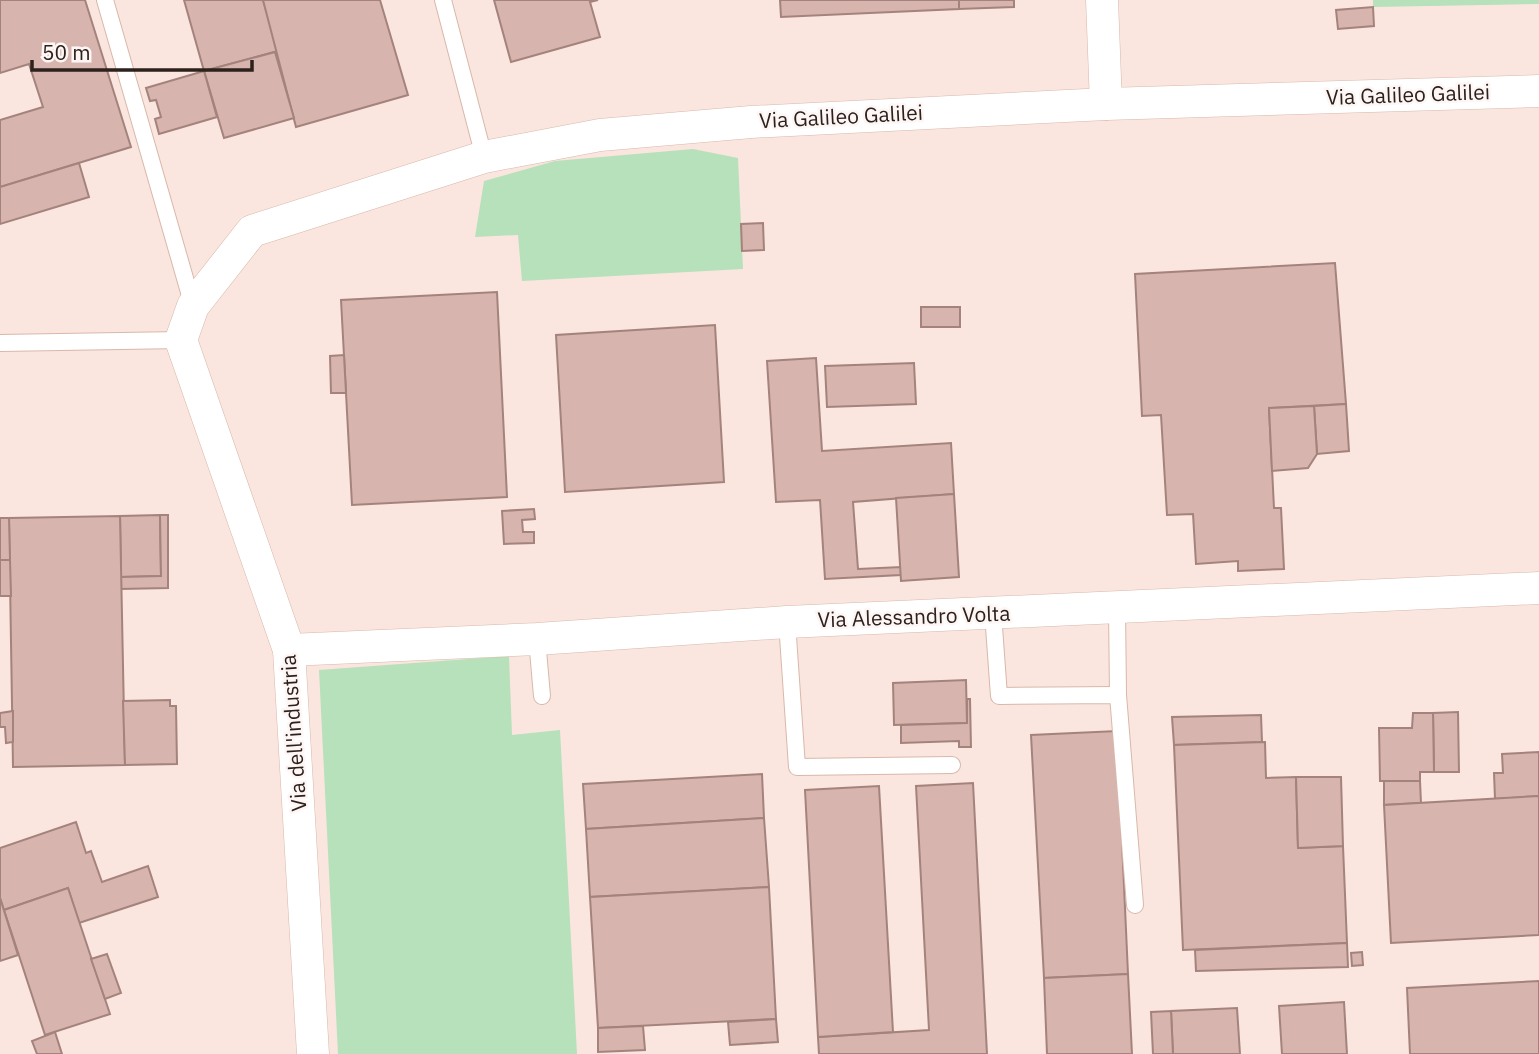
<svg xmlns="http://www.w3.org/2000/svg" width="1539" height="1054" viewBox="0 0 1539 1054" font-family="'IBM Plex Sans',sans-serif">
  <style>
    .green { fill: #b6e1bb }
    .building { fill: #d7b4ad; stroke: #a4837d; stroke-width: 2 }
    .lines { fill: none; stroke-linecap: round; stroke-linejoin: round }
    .service-casing { stroke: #d8b8aa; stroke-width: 18 }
    .minor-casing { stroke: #d8b8aa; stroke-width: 33 }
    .service { stroke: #fff; stroke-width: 16 }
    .minor { stroke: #fff; stroke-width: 32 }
    .labels { text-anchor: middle; stroke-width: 5; stroke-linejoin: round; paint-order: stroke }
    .street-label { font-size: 21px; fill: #2d211c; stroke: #fdf6f4 }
  </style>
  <rect width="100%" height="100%" fill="#fae6de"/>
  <g class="green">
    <path d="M 1373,0 L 1539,0 L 1539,4 L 1373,7 Z"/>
    <path d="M 693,149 L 738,158 L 743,269 L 522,281 L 518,235 L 475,237 L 484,181 L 555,161 Z"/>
    <path d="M 509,656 L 512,735 L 560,730 L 577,1054 L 338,1054 L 319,670 Z"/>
  </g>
  <g class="building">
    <path d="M 0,0 L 85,0 L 131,147 L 0,187 L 0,120 L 43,107 L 29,64 L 0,73 Z"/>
    <path d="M 184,0 L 263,0 L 278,51 L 204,71 Z"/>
    <path d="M 263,0 L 380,0 L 408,95 L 296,127 Z"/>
    <path d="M 494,0 L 598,0 L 590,2 L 600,37 L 511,62 Z"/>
    <path d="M 780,0 L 959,0 L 959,9 L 781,17 Z"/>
    <path d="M 959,0 L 1014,0 L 1014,7 L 959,9 Z"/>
    <path d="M 1373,7 L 1374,26 L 1338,29 L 1336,10 Z"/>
    <path d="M 275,52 L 294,118 L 224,138 L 204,71 Z"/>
    <path d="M 204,71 L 217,117 L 159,134 L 155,119 L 161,117 L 156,100 L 150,101 L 146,88 Z"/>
    <path d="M 79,163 L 89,197 L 0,224 L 0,187 Z"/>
    <path d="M 763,223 L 764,250 L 742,251 L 741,224 Z"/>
    <path d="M 1335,263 L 1346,404 L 1269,408 L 1274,508 L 1281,508 L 1284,569 L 1238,571 L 1238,561 L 1196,564 L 1193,514 L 1167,515 L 1161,415 L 1142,416 L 1135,274 Z"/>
    <path d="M 497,292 L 507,497 L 352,505 L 341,300 Z"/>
    <rect x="921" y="307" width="39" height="20"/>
    <path d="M 715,325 L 724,482 L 565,492 L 556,335 Z"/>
    <path d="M 344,355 L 346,393 L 331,393 L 330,356 Z"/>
    <path d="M 816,358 L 822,451 L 951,443 L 954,494 L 853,502 L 858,569 L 901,567 L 901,575 L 825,579 L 820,500 L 776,502 L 767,361 Z"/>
    <path d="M 914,363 L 916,404 L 827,407 L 825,366 Z"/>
    <path d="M 1346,404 L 1349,451 L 1317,454 L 1314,406 Z"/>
    <path d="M 1314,406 L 1317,454 L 1308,468 L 1272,471 L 1269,408 Z"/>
    <path d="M 954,494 L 959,577 L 901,581 L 896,498 Z"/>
    <path d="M 534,509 L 535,519 L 522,520 L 523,532 L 534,532 L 534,543 L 504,544 L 502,511 Z"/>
    <path d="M 160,515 L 161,576 L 121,577 L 120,516 Z"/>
    <path d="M 160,515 L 168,515 L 168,588 L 121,589 L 121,577 L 161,576 Z"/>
    <path d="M 120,516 L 125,765 L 13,767 L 9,518 Z"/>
    <path d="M 0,518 L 9,518 L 10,560 L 0,560 Z"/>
    <path d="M 0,560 L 10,560 L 11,596 L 0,596 Z"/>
    <path d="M 966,680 L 967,723 L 894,725 L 893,683 Z"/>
    <path d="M 967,699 L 970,699 L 971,747 L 959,747 L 959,741 L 901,743 L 901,725 L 967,723 Z"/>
    <path d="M 170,700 L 170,706 L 176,706 L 177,764 L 125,765 L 123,701 Z"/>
    <path d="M 13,711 L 13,742 L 6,743 L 5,727 L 0,727 L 0,713 Z"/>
    <path d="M 1458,712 L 1459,772 L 1434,772 L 1433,713 Z"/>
    <path d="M 1413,713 L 1433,713 L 1434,772 L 1420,772 L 1420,781 L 1380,781 L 1379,728 L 1412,728 Z"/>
    <path d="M 1261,715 L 1262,742 L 1174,745 L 1172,717 Z"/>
    <path d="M 1117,731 L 1128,974 L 1044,978 L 1031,735 Z"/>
    <path d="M 1265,742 L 1266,778 L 1296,777 L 1298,848 L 1343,846 L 1347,943 L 1183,950 L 1174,745 Z"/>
    <path d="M 1539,752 L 1539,796 L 1495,799 L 1494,773 L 1503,773 L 1502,754 Z"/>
    <path d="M 762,774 L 764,818 L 586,829 L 583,784 Z"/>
    <path d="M 1296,777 L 1341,777 L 1343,846 L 1298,848 Z"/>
    <path d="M 1384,781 L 1420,781 L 1421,803 L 1384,805 Z"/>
    <path d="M 973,783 L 987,1054 L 819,1054 L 818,1037 L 929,1030 L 916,786 Z"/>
    <path d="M 879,786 L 893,1032 L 818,1037 L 805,790 Z"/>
    <path d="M 1539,796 L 1539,935 L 1391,943 L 1384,805 Z"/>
    <path d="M 764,818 L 769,887 L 590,897 L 586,829 Z"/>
    <path d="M 76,822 L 86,853 L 91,851 L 102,882 L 148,866 L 158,897 L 79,923 L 68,888 L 4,910 L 0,898 L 0,848 Z"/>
    <path d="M 769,887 L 776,1019 L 598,1028 L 590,897 Z"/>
    <path d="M 68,888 L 110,1014 L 45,1035 L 4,910 Z"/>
    <path d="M 0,898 L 18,955 L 0,961 Z"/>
    <path d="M 1347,943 L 1348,967 L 1196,971 L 1195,950 Z"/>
    <path d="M 1362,952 L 1363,965 L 1352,966 L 1351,953 Z"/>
    <path d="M 107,954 L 121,993 L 105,999 L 91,959 Z"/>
    <path d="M 1128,974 L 1132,1054 L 1047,1054 L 1044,978 Z"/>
    <path d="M 1539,981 L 1539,1054 L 1410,1054 L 1407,988 Z"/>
    <path d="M 1344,1002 L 1347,1054 L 1282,1054 L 1279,1006 Z"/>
    <path d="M 1237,1008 L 1240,1054 L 1173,1054 L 1171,1011 Z"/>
    <path d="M 1171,1011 L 1173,1054 L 1153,1054 L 1151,1012 Z"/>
    <path d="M 776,1019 L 778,1042 L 730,1045 L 728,1022 Z"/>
    <path d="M 643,1026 L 645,1050 L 598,1052 L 598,1028 Z"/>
    <path d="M 55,1032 L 62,1054 L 37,1054 L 32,1041 Z"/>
  </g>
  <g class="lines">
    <g class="service-casing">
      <g id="service">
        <path d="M 105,0 L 193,306"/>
        <path d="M 443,0 L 484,157"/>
        <path d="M 0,343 L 181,340"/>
        <path d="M 1117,608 L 1118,695"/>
        <path d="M 993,613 L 999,696 L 1118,695 L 1135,905"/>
        <path d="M 787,622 L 797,767 L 952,765"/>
        <path d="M 537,639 L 542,696"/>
      </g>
    </g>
    <g class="minor-casing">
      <g id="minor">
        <path d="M 1102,0 L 1106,104"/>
        <path d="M 289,650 L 537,639 L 787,622 L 1539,588"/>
        <path d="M 313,1054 L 289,650 L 181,340 L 193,306 L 252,231 L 484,157 L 600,135 L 751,122 L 1106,104 L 1539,91"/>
      </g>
    </g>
    <use href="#service" class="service"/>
    <use href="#minor" class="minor"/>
  </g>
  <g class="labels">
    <g class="street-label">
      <text transform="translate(1408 95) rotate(-2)" y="7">Via Galileo Galilei</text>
      <text transform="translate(841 117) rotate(-3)" y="7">Via Galileo Galilei</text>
      <text transform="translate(914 617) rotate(-2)" y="7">Via Alessandro Volta</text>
      <text transform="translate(294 733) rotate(-94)" y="7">Via dell'industria</text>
    </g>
  </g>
  <path d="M32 60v10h220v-10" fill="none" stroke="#2d211c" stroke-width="3.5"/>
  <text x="42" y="60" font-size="21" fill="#2d211c" stroke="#fdf6f4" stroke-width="5" paint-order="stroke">50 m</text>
</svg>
